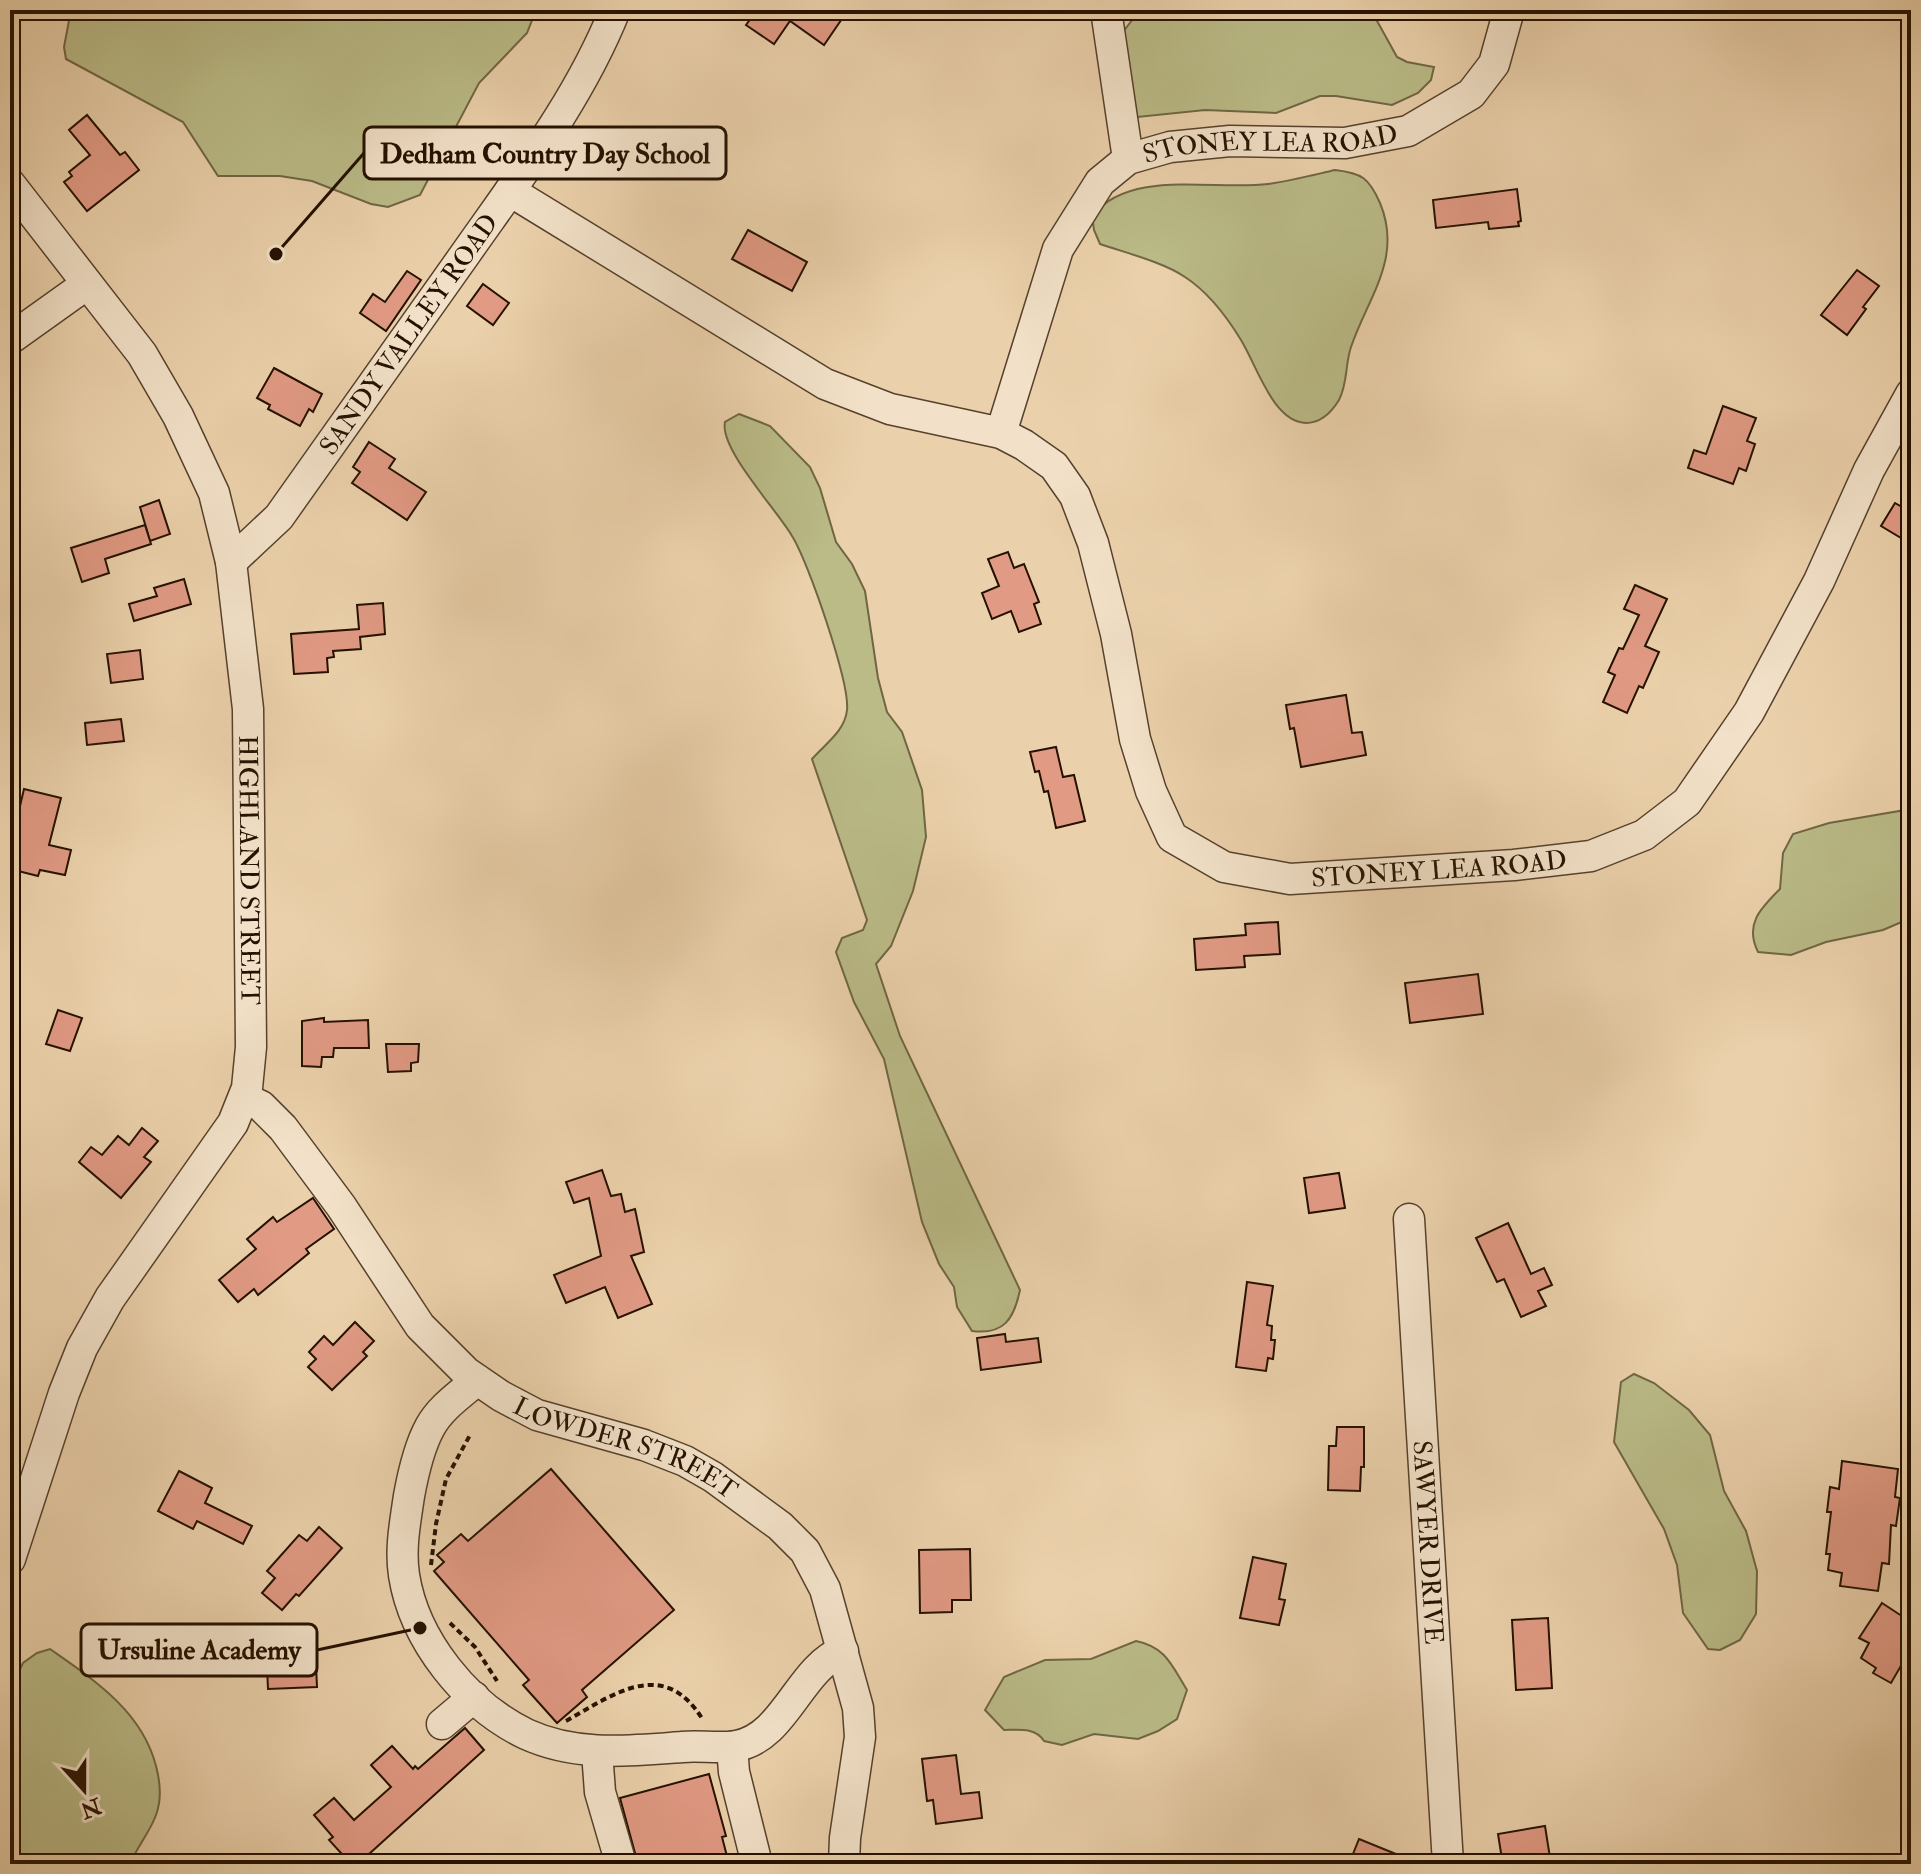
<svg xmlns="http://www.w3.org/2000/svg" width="1921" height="1874" viewBox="0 0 1921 1874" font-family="'IM FELL Double Pica',serif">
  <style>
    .green { fill: #babb87; stroke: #706644; stroke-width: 2 }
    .building { fill: #e19a84; stroke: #251101; stroke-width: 2 }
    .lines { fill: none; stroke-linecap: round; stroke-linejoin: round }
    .minor-casing { stroke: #56412c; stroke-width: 33 }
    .path { stroke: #251101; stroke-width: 4; stroke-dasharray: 6 4; stroke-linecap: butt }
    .minor { stroke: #f2e1c8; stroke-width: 30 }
    .labels { text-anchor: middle; stroke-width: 7; stroke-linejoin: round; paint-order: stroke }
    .street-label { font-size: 26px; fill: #251101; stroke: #f2e1c8 }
    .leader { fill: none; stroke: #251101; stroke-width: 3 }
    .callout-dot { fill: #251101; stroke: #f2e1c8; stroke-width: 3 }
    .callout { fill: #f2e1c8; stroke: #251101; stroke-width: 3 }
    .callout-label { font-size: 28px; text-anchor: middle; font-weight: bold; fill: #251101 }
  </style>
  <rect width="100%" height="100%" fill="#ebd1ab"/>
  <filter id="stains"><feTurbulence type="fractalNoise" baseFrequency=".0025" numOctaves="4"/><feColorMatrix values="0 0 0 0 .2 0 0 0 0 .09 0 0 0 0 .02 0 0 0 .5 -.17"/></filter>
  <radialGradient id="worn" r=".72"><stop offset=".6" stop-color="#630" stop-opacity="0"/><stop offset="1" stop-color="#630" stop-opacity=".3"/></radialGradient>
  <g class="green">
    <path d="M 71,10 L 536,10 L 527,33 L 479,83 L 420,195 L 388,207 L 371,204 L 312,181 L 280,176 L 218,176 L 183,122 L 66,59 L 64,47 Z"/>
    <path d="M 1154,10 L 1371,10 L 1397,57 L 1407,62 L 1434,67 L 1431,80 L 1418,93 L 1392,105 L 1336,96 L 1320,96 L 1276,113 L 1205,110 L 1128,118 L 1119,37 L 1136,15 Z"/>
    <path d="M 1335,170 C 1362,173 1369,178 1380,203 C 1403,258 1368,297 1351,347 C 1345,364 1348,383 1339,400 C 1331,413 1321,423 1306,423 C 1273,422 1257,366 1241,340 C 1227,317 1208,292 1185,277 C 1163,262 1126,253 1100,244 L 1094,230 L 1092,216 C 1130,168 1215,191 1268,184 C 1290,181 1313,175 1335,170 Z"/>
    <path d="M 739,414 L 770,426 L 810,467 L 820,488 L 836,542 L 852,564 L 865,591 L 878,678 L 887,712 L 902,732 L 922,790 L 926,837 L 913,891 L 891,946 L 876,964 L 900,1036 L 1020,1290 C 1014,1319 1004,1335 972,1331 L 957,1307 L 954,1287 L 939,1264 L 922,1222 L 884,1059 L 854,1002 L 836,952 L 842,938 L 863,930 L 867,920 L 812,759 C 825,744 845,731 847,710 C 850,683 808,561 792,536 C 778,511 719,449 725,422 Z"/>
    <path d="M 1911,809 L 1911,918 L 1883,930 L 1826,942 L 1791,955 L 1758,952 C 1744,924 1761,908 1780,889 L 1783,853 L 1793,834 L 1829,823 Z"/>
    <path d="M 1634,1374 L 1654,1383 L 1689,1410 L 1710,1435 L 1724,1491 L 1746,1531 L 1757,1571 L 1756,1614 L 1740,1640 L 1720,1650 L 1708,1649 L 1683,1613 L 1677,1565 L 1664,1529 L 1614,1442 L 1621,1382 Z"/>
    <path d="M 1136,1641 C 1166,1647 1172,1666 1187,1690 L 1177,1719 L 1158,1731 L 1138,1739 L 1094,1734 L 1062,1745 L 1044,1741 C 1035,1727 1018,1730 1004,1730 L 985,1710 L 1004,1677 L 1045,1660 L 1091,1659 Z"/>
    <path d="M 50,1649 C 94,1680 142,1711 156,1766 C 160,1781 162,1799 156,1815 C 150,1832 137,1847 130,1864 L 10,1864 L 10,1690 L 23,1663 L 37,1653 Z"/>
  </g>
  <g class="building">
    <path d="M 757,10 L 848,10 L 824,45 L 790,21 L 774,44 L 746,25 Z"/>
    <path d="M 87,115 L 120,155 L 125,152 L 139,170 L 87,211 L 64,182 L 72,176 L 69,172 L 90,155 L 69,130 Z"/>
    <path d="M 1517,189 L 1521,221 L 1518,222 L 1519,226 L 1489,229 L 1488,222 L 1436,228 L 1433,200 Z"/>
    <path d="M 748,230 L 807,262 L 792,291 L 732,259 Z"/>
    <path d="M 1857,270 L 1879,286 L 1863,307 L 1866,309 L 1847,335 L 1821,315 Z"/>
    <path d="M 407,271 L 421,280 L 386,331 L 360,313 L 373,294 L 385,302 Z"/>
    <path d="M 483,284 L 509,303 L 493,325 L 467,306 Z"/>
    <path d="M 274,368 L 322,394 L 313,412 L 309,409 L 300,426 L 268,409 L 270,405 L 257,398 Z"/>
    <path d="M 1723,406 L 1756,418 L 1747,441 L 1755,444 L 1746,471 L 1739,468 L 1733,484 L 1688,468 L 1694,450 L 1706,454 Z"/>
    <path d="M 369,442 L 395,459 L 389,468 L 426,492 L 407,520 L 352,483 L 360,472 L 353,467 Z"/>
    <path d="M 159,500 L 170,534 L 150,541 L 140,507 Z"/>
    <path d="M 1895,503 L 1911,512 L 1911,544 L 1881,526 Z"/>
    <path d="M 145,525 L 151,544 L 105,559 L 109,573 L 82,582 L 71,548 Z"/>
    <path d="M 1008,552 L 1014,568 L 1024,564 L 1039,602 L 1034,604 L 1041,624 L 1019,632 L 1011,611 L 992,619 L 982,593 L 999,586 L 988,559 Z"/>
    <path d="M 184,579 L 191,604 L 134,621 L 129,604 L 157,596 L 154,588 Z"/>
    <path d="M 1635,585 L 1667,599 L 1645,646 L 1659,652 L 1643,688 L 1639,686 L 1627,713 L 1603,702 L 1615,675 L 1608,672 L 1619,648 L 1623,649 L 1639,615 L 1624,609 Z"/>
    <path d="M 383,603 L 385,634 L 360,637 L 361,649 L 333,651 L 334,657 L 327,658 L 328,672 L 294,674 L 291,634 L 359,629 L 357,605 Z"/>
    <path d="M 140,650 L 143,679 L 111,683 L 107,654 Z"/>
    <path d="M 1346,695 L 1352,733 L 1362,732 L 1366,755 L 1301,767 L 1294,728 L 1290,729 L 1286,705 Z"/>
    <path d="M 121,719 L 124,741 L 87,745 L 85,723 Z"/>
    <path d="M 1056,747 L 1063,777 L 1074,775 L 1085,821 L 1056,828 L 1048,791 L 1044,792 L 1039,771 L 1035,772 L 1030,752 Z"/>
    <path d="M 24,789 L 61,798 L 49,845 L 71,850 L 65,875 L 40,870 L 38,876 L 10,869 L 10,836 L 13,836 Z"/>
    <path d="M 1278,922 L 1280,954 L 1244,956 L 1245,967 L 1196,970 L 1194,939 L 1246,935 L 1245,924 Z"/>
    <path d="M 1478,974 L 1483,1014 L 1410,1023 L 1405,983 Z"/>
    <path d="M 58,1010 L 82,1018 L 70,1051 L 46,1044 Z"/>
    <path d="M 324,1018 L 324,1022 L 368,1020 L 369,1048 L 334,1048 L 333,1057 L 322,1057 L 321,1067 L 302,1066 L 302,1021 Z"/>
    <path d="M 386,1044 L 419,1044 L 418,1062 L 411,1063 L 411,1071 L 388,1072 Z"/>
    <path d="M 142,1128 L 158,1141 L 144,1157 L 151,1162 L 121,1198 L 79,1162 L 91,1147 L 102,1155 L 118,1136 L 129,1145 Z"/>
    <path d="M 602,1170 L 611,1196 L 621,1194 L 625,1212 L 635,1209 L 644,1252 L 631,1256 L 652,1304 L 618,1318 L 605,1287 L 566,1303 L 554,1275 L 601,1256 L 589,1198 L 574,1203 L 566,1182 Z"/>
    <path d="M 1339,1173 L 1345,1208 L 1309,1213 L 1304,1178 Z"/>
    <path d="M 313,1198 L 334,1229 L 306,1249 L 309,1253 L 258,1295 L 254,1289 L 238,1302 L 219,1280 L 256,1249 L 247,1239 L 273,1217 L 277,1222 Z"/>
    <path d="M 1508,1223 L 1531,1274 L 1544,1268 L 1552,1285 L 1538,1291 L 1546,1306 L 1521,1317 L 1504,1279 L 1497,1282 L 1476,1238 Z"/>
    <path d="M 1247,1282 L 1273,1286 L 1267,1325 L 1272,1326 L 1271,1340 L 1275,1340 L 1273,1359 L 1268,1358 L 1266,1371 L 1236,1367 Z"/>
    <path d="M 355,1322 L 374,1341 L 363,1352 L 367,1356 L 332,1390 L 308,1367 L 316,1359 L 309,1352 L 324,1336 L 333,1345 Z"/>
    <path d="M 1005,1334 L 1006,1342 L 1038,1338 L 1041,1362 L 981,1370 L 977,1338 Z"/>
    <path d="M 1337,1427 L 1364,1427 L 1364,1467 L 1361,1467 L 1360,1491 L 1328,1490 L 1329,1446 L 1336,1446 Z"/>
    <path d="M 1842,1461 L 1898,1469 L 1895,1497 L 1900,1498 L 1896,1526 L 1891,1525 L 1889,1564 L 1882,1563 L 1878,1591 L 1840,1586 L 1842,1573 L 1828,1570 L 1830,1554 L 1826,1554 L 1831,1512 L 1827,1512 L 1830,1487 L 1839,1489 Z"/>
    <path d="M 551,1469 L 674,1610 L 582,1690 L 587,1697 L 557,1723 L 523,1685 L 529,1680 L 434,1571 L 444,1562 L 437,1555 L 461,1534 L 468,1541 Z"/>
    <path d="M 179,1471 L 212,1488 L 205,1503 L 252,1526 L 243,1544 L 197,1521 L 193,1529 L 158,1511 Z"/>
    <path d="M 319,1527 L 342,1548 L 299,1596 L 296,1594 L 282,1610 L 262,1593 L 275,1578 L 267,1571 L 299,1535 L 307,1541 Z"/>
    <path d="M 970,1549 L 971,1600 L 952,1600 L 952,1612 L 920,1613 L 919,1550 Z"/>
    <path d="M 1253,1557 L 1286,1564 L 1279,1599 L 1285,1600 L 1279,1625 L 1240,1618 Z"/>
    <path d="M 1882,1603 L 1911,1622 L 1911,1670 L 1902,1664 L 1891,1683 L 1873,1673 L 1876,1668 L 1861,1658 L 1869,1643 L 1859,1638 Z"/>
    <path d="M 1548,1618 L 1552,1688 L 1516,1690 L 1512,1620 Z"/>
    <path d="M 315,1644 L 317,1687 L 268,1689 L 266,1646 Z"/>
    <path d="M 465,1728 L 484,1750 L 358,1864 L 351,1864 L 329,1840 L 333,1837 L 314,1815 L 334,1798 L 354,1820 L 391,1787 L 371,1765 L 392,1746 L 413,1769 L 415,1766 L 418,1769 Z"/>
    <path d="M 956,1755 L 961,1794 L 979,1792 L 982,1818 L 936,1824 L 933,1800 L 927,1801 L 922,1759 Z"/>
    <path d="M 709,1774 L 726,1836 L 722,1837 L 729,1864 L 638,1864 L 620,1798 Z"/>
    <path d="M 1545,1826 L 1551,1864 L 1515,1864 L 1514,1857 L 1502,1859 L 1498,1834 Z"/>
    <path d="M 1359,1839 L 1418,1863 L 1418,1864 L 1349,1864 Z"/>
  </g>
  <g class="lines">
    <g class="minor-casing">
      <g id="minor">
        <path d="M 1106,10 L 1128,159"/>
        <path id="s1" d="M 10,184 L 142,354 L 178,416 L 214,493 L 231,562 L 248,709 L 251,1047 L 247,1088 L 233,1123 L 110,1298 L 82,1348 L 64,1393 L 10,1559"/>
        <path id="s2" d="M 510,191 L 825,384 L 890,409 L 1001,433 L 1024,445 L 1054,466 L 1075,496 L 1093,543 L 1116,634 L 1135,739 L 1151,791 L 1172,837 L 1224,867 L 1290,879 L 1514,865 L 1591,856 L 1644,835 L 1687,802 L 1749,712 L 1819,581 L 1869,470 L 1911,394"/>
        <path d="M 10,339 L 87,284"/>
        <path id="s3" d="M 1001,433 L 1058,249 L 1100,182 L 1128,159 L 1170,147 L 1230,141 L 1345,143 L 1408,131 L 1471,94 L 1494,64 L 1509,10"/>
        <path id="s4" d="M 231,562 L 279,517 C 341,429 403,341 466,253 C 520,176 580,98 615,10"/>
        <path id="s5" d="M 244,1098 L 261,1106 L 283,1128 L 341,1206 L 420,1326 L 466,1372 L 501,1396 L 537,1415 L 644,1445 L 685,1461 L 713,1477 L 780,1526 L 805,1551 L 825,1589 L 858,1708 L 860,1737 L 845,1838 L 844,1864"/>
        <path id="s6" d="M 1409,1219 L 1448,1864"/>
        <path d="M 477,1380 C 461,1394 441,1407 430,1427 C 419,1447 413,1474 409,1496 C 405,1523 400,1549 404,1575 C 414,1640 466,1705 526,1734 C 576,1757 628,1751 682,1747 C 700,1745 718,1749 736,1746 C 785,1738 799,1668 843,1651"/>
        <path d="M 442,1724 L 474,1697"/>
        <path d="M 732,1747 L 734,1772 L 757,1864"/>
        <path d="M 597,1752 L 600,1792 L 621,1864"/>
      </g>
    </g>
    <g class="path">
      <path d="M 431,1565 L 436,1524 L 446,1479 L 470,1435"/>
      <path d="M 450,1623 L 475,1647 L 497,1681"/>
      <path d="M 566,1721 C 614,1694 664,1656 703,1720"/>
    </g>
    <use href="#minor" class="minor"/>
  </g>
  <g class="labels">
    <g class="street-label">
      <text dy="9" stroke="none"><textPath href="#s3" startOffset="452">STONEY LEA ROAD</textPath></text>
      <text dy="9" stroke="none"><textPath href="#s4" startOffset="290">SANDY VALLEY ROAD</textPath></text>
      <text dy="9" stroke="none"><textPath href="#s2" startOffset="1284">STONEY LEA ROAD</textPath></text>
      <text dy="9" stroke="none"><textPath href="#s1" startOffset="752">HIGHLAND STREET</textPath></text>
      <text dy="9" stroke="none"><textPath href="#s5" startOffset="534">LOWDER STREET</textPath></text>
      <text dy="9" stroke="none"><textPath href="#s6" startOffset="324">SAWYER DRIVE</textPath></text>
    </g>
  </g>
  <path class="leader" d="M276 254L364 153M420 1628L317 1650"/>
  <g class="callout-dot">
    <circle cx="276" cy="254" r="8"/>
    <circle cx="420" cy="1628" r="8"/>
  </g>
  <g class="callout">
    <rect x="364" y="127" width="362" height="52" rx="8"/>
    <rect x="81" y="1624" width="236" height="52" rx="8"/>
  </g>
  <g class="callout-label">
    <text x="545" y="163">Dedham Country Day School</text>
    <text x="199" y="1659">Ursuline Academy</text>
  </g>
  <rect width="1921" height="1874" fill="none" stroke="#ebd1ab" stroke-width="40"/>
  <rect x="12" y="12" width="1897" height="1850" fill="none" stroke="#251101" stroke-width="4"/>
  <rect x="20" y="20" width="1881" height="1834" fill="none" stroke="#251101" stroke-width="2"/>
  <g transform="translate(84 1790) rotate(159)" stroke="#f2e1c8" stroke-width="6" paint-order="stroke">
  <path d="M0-6L14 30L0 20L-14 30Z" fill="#251101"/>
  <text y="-12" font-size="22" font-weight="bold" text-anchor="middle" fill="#251101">N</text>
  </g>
  <rect width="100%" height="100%" filter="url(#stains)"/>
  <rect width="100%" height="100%" fill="url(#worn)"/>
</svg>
